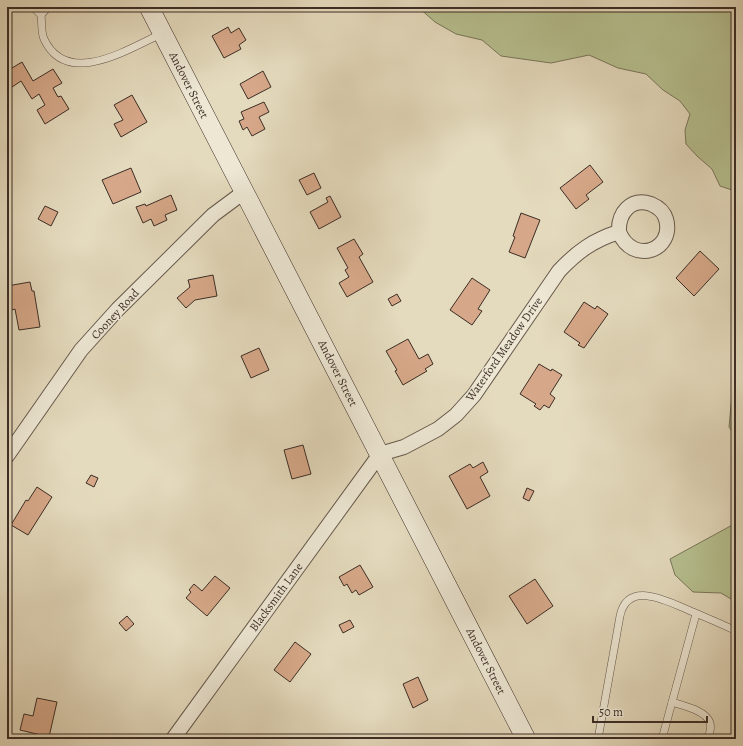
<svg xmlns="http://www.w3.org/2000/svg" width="743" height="746" viewBox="0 0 743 746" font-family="Alegreya,serif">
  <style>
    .green { fill: #b6bf8f; stroke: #79765a }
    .building { fill: #d6a889; stroke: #3c2d26 }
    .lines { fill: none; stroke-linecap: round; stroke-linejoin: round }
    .service-casing { stroke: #66584c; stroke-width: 8 }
    .minor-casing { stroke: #66584c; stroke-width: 16 }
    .secondary-casing { stroke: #3c2d26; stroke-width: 20 }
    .service { stroke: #ede7d4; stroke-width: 7 }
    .minor { stroke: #ede7d4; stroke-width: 14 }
    .secondary { stroke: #ede7d4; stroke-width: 19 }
    .labels { text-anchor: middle; stroke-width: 3; stroke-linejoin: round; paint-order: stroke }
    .street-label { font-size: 12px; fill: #3c2d26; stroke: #ede7d4 }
  </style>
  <rect width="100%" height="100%" fill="#e4dabd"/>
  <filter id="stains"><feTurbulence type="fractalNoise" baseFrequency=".005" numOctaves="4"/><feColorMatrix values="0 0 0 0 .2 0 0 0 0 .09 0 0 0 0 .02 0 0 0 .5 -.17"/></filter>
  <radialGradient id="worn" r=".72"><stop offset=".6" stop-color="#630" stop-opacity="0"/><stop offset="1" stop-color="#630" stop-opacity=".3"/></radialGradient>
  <g class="green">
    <path d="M 418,7 L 736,7 L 736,194 L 732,190 L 720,186 L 712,169 L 697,156 L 686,144 L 685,130 L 690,114 L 680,101 L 663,90 L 646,74 L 618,68 L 589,55 L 551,63 L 501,56 L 482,40 L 456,34 L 435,22 Z"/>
    <path d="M 736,375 L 736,437 L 729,427 L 733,383 Z"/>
    <path d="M 736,523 L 736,602 L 721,593 L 693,592 L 675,575 L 670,559 Z"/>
  </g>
  <g class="building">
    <path d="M 228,27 L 231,33 L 239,28 L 246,40 L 239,45 L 241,49 L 224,58 L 212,36 Z"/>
    <path d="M 22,62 L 33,81 L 53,69 L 62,83 L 53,88 L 58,97 L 61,96 L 69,109 L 45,124 L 37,110 L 45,105 L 39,94 L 32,99 L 21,81 L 12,87 L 7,79 L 7,71 Z"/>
    <path d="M 263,71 L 271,87 L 248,99 L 240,84 Z"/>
    <path d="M 132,95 L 147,122 L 121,137 L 114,124 L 123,120 L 114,105 Z"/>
    <path d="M 264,102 L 269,112 L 259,117 L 265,129 L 252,136 L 247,127 L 243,130 L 239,121 L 244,119 L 241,112 Z"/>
    <path d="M 590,165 L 603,182 L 586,195 L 589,199 L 576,209 L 560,188 Z"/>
    <path d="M 131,168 L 141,192 L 113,204 L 102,180 Z"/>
    <path d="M 314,173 L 321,188 L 307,195 L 299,180 Z"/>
    <path d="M 171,195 L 177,210 L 165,215 L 167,220 L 154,226 L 151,219 L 143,223 L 136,207 L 145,204 L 146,206 Z"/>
    <path d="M 330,196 L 341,217 L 319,229 L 310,212 L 328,202 L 326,198 Z"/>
    <path d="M 45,206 L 58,212 L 51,226 L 38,219 Z"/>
    <path d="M 521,213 L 540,220 L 525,258 L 509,252 L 515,237 L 513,236 Z"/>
    <path d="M 354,239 L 363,254 L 359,257 L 373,282 L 347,297 L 339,283 L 349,277 L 345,270 L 348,268 L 337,248 Z"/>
    <path d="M 700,251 L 719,269 L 694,296 L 676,278 Z"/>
    <path d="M 213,275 L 217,296 L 195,300 L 186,308 L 177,298 L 190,287 L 188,280 Z"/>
    <path d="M 472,278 L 490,290 L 478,309 L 482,311 L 472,325 L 450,310 Z"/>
    <path d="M 30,282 L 32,291 L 34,291 L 40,327 L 19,330 L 15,309 L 9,311 L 7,300 L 7,286 Z"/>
    <path d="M 397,294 L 401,301 L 392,306 L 388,299 Z"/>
    <path d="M 584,302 L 595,309 L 597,306 L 608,314 L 584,348 L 578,345 L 580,343 L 564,332 Z"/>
    <path d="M 408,339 L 419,359 L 428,354 L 433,364 L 425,369 L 427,371 L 403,385 L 395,371 L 397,370 L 386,351 Z"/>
    <path d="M 259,348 L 269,370 L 251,378 L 241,356 Z"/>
    <path d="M 539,364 L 551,371 L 552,369 L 562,375 L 550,394 L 555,398 L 549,408 L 544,405 L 540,410 L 534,406 L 536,404 L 520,394 Z"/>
    <path d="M 303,445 L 311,474 L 292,479 L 284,450 Z"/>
    <path d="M 483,462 L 488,472 L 480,477 L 490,496 L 467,509 L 449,476 L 470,464 L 473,468 Z"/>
    <path d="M 91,475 L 98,478 L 94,487 L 86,483 Z"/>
    <path d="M 37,487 L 52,497 L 28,535 L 11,525 L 26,500 L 28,501 Z"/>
    <path d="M 527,488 L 534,491 L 529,501 L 523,498 Z"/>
    <path d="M 360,565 L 373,587 L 359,595 L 356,590 L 352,593 L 347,584 L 344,586 L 339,577 Z"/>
    <path d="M 215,576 L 230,588 L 207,616 L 186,598 L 191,592 L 189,590 L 194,584 L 202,591 Z"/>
    <path d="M 535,579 L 553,606 L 527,624 L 509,596 Z"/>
    <path d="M 127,616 L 134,624 L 126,631 L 119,623 Z"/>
    <path d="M 350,620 L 354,627 L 343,633 L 339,625 Z"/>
    <path d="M 295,642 L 311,654 L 290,682 L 274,670 Z"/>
    <path d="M 418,677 L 428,700 L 413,708 L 403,684 Z"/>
    <path d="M 37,698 L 57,702 L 49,737 L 20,730 L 24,714 L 33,716 Z"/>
  </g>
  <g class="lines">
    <g class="service-casing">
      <g id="service">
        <path d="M 33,7 L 41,15"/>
        <path d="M 48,7 L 41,15 C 42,22 41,33 44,39 C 67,89 130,48 163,33"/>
        <path d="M 672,702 C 683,706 706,710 710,723 C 712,728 709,734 708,739"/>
        <path d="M 598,739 L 620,616 C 628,578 671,603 693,612 C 707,618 722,624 736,631"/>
        <path d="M 662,739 L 696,614"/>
      </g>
    </g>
    <g class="minor-casing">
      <g id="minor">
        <path d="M 7,456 L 81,350 L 118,309 L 213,215 L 244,192"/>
        <path d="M 173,739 L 380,454 L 404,447 L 438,429 L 456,415 L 474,395 L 559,271 C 577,252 593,240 619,232 C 633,266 675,250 666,219 C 664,212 658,207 651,204 C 631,197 618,213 619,232"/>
      </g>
    </g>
    <g class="secondary-casing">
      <path id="secondary" d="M 149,7 L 526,739"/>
    </g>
    <use href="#service" class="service"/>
    <use href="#minor" class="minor"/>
    <use href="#secondary" class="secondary"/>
  </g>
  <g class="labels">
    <g class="street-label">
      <text transform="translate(189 85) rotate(63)" y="4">Andover Street</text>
      <text transform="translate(115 314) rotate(-47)" y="4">Cooney Road</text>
      <text transform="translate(504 349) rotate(-55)" y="4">Waterford Meadow Drive</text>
      <text transform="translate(338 373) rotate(63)" y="4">Andover Street</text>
      <text transform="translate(276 597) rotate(-54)" y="4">Blacksmith Lane</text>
      <text transform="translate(486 661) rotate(63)" y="4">Andover Street</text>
    </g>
  </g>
  <rect width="743" height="746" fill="none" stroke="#e4dabd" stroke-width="24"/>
  <rect x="8" y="8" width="727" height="730" fill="none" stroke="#3c2d26" stroke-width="2"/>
  <rect x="12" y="12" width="719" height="722" fill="none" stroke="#3c2d26"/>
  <path d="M593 716v6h114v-6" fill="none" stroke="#3c2d26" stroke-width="2"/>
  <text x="599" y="716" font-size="12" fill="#3c2d26" stroke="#ede7d4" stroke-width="3" paint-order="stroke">50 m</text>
  <rect width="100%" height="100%" filter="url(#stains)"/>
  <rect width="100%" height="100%" fill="url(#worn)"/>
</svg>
